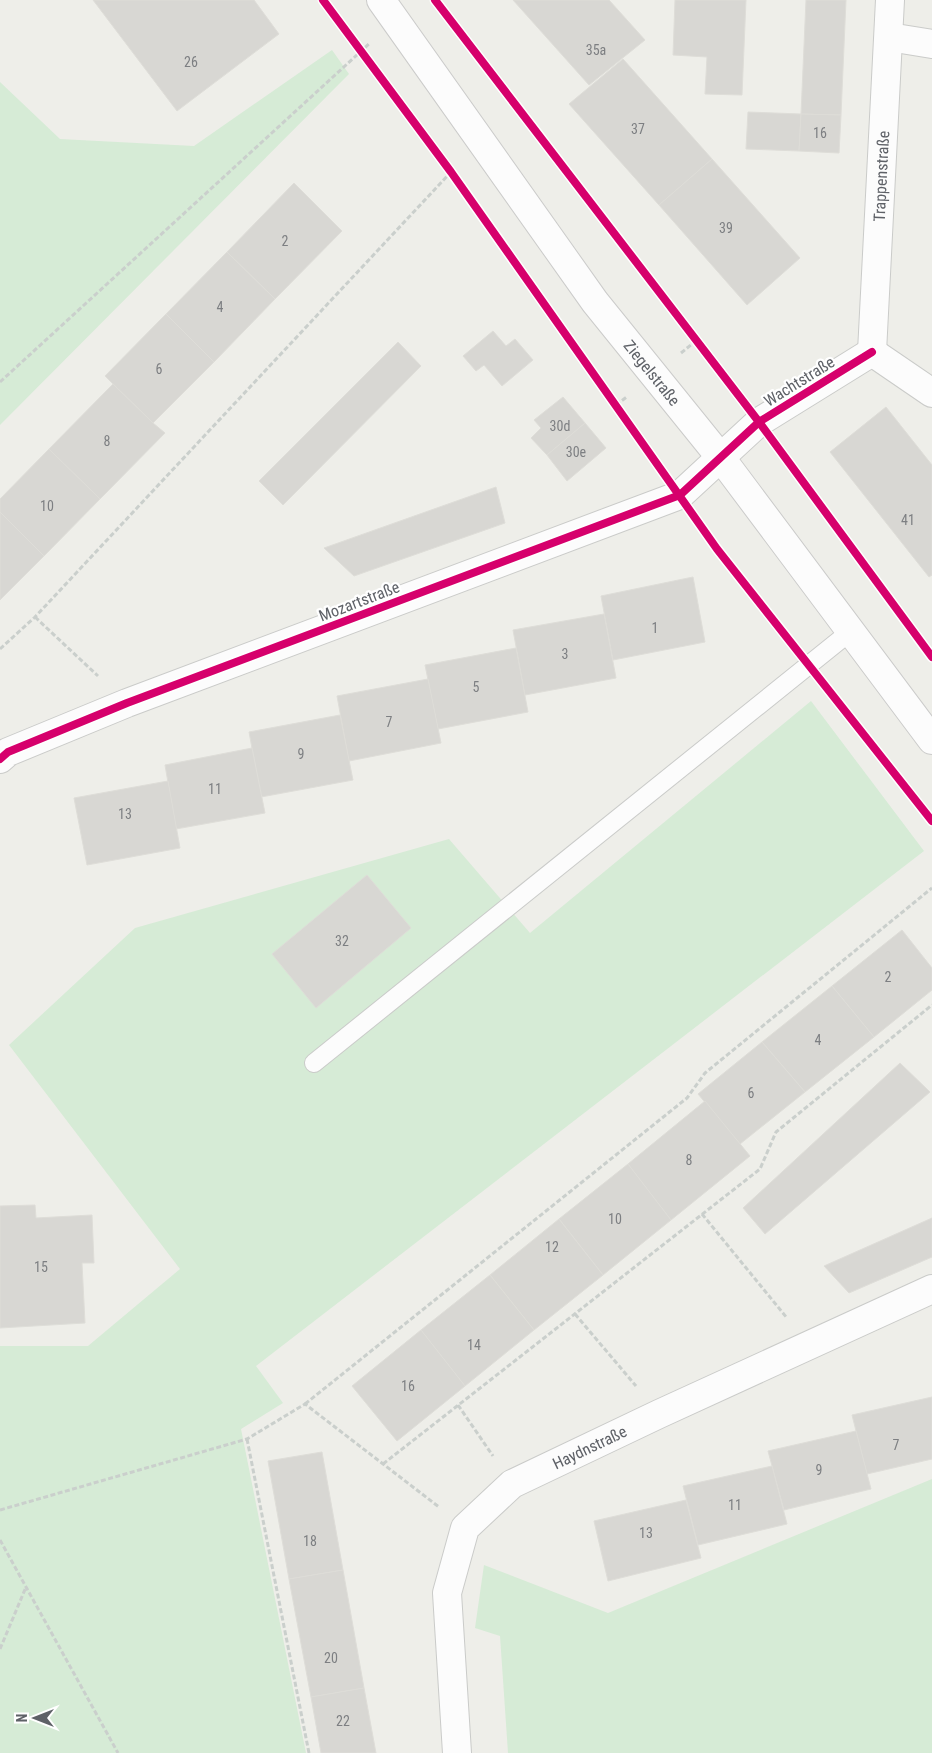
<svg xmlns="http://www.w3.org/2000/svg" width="932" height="1753" viewBox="0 0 932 1753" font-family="'Roboto Condensed',sans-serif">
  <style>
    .green { fill: #d6ebd6 }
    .building { fill: #d8d7d3; stroke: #deddd8 }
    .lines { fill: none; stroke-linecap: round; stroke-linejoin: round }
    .lane-casing { stroke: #cacbc9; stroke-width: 20 }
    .street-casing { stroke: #cacbc9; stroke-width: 30 }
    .secondary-casing { stroke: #cbcbca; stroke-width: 30 }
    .path { stroke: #cacfcc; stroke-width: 3; stroke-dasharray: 5 2.5; stroke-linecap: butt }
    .lane { stroke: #fcfcfc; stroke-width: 18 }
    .street { stroke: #fcfcfc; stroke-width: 28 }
    .secondary { stroke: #fcfcfc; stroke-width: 28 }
    .cycleway-casing { stroke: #fff; stroke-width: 11 }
    .cycleway { stroke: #d6006c; stroke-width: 8 }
    .labels { text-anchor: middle; stroke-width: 4.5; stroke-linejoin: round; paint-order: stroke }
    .number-label { font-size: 14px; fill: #7d7f82 }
    .street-label { font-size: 16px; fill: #5e6167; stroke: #fff }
  </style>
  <rect width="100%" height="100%" fill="#eeeee9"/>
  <g class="green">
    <path d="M 332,50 L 349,74 L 0,425 L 0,82 L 60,139 L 194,146 Z"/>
    <path d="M 811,701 L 924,851 L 256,1366 L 283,1403 L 241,1429 L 306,1753 L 0,1753 L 0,1346 L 88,1346 L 180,1269 L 9,1045 L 135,928 L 449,839 L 530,933 Z"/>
    <path d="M 932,1479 L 932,1753 L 508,1753 L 500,1636 L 475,1628 L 484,1565 L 608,1613 Z"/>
  </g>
  <g class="building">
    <path d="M 93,0 L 254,0 L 279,34 L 177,111 Z"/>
    <path d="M 513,0 L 609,0 L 645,40 L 589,85 Z"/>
    <path d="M 675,0 L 746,0 L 742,95 L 705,94 L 707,57 L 673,55 Z"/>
    <path d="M 806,0 L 846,0 L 841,115 L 801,114 Z"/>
    <path d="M 623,59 L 712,159 L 659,205 L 569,104 Z"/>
    <path d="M 748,112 L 801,114 L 799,151 L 746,149 Z"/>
    <path d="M 801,114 L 841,115 L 839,153 L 799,151 Z"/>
    <path d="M 712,159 L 800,258 L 747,305 L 659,205 Z"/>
    <path d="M 294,183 L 342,231 L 275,299 L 227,252 Z"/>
    <path d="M 227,252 L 275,299 L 214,362 L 166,314 Z"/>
    <path d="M 166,314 L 214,362 L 153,423 L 105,376 Z"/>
    <path d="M 493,331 L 506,346 L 515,339 L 533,360 L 502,386 L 484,365 L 476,371 L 463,356 Z"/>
    <path d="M 398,342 L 421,366 L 283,505 L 259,481 Z"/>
    <path d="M 113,384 L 153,423 L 165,433 L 100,499 L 49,449 Z"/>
    <path d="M 563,397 L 585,423 L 547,455 L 531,438 L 541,428 L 534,420 Z"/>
    <path d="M 886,407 L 932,465 L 932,575 L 929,577 L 830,452 Z"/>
    <path d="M 585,423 L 606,448 L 567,481 L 547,455 Z"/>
    <path d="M 49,449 L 100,499 L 44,556 L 0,512 L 0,499 Z"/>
    <path d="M 496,487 L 505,523 L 354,576 L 324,548 Z"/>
    <path d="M 0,512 L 44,556 L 0,600 Z"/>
    <path d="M 693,577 L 705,642 L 613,660 L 601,596 Z"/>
    <path d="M 604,614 L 616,678 L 525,695 L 513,630 Z"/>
    <path d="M 516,648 L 528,712 L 438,729 L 425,665 Z"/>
    <path d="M 428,679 L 441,743 L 349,761 L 337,696 Z"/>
    <path d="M 340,715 L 353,780 L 261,797 L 249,732 Z"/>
    <path d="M 252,748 L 265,813 L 176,829 L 165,765 Z"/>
    <path d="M 168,781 L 180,848 L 87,865 L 74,798 Z"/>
    <path d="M 367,875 L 411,928 L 316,1008 L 272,954 Z"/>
    <path d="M 902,930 L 932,968 L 932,990 L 874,1037 L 832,986 Z"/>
    <path d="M 832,986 L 874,1037 L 805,1092 L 762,1042 Z"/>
    <path d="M 762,1042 L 805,1092 L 740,1144 L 698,1094 Z"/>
    <path d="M 900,1063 L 930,1092 L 765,1234 L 743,1208 Z"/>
    <path d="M 705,1101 L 750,1156 L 671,1220 L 628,1164 Z"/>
    <path d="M 628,1164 L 671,1220 L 603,1275 L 559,1219 Z"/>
    <path d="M 35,1205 L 36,1218 L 92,1215 L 94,1263 L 82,1263 L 85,1323 L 0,1328 L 0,1206 Z"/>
    <path d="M 932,1218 L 932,1257 L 849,1293 L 824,1266 Z"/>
    <path d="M 559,1219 L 603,1275 L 534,1330 L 490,1275 Z"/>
    <path d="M 490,1275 L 534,1330 L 465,1386 L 421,1330 Z"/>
    <path d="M 421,1330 L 465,1386 L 397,1441 L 352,1386 Z"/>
    <path d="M 932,1397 L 932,1459 L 867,1474 L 852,1415 Z"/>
    <path d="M 856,1431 L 871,1489 L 784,1510 L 768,1451 Z"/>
    <path d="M 322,1452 L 343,1570 L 289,1579 L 268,1461 Z"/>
    <path d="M 772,1466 L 787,1524 L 698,1545 L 683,1486 Z"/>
    <path d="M 686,1500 L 701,1558 L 608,1581 L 594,1521 Z"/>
    <path d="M 343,1570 L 364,1688 L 311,1697 L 289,1579 Z"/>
    <path d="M 364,1688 L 376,1753 L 321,1753 L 311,1697 Z"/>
  </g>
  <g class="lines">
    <g class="lane-casing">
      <path id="lane" d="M 314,1063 L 851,631"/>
    </g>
    <g class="street-casing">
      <g id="street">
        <path d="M 889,37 L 932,44"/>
        <path id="s1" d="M 872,352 L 890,0"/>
        <path d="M 872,352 L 932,393"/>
        <path d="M 0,759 L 8,752 L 127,703 L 680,495 L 759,422 L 872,352"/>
        <path id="s2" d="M 457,1753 L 447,1593 L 465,1528 L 512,1484 L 659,1414 L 932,1289"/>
      </g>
    </g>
    <g class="secondary-casing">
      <g id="secondary">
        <path id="s3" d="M 381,0 L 595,302 L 721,458 L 932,740"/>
      </g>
    </g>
    <g class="path">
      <path d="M 681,353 L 697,340"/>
      <path d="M 0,382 L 370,43"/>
      <path d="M 616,405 L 628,396"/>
      <path d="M 35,617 L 98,676"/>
      <path d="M 0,649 L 35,617 L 451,172"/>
      <path d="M 702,1214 L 787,1318"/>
      <path d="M 575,1314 L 636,1386"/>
      <path d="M 305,1404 L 687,1098 L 705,1073 L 932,888"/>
      <path d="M 458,1405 L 493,1456"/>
      <path d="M 247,1439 L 309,1753"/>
      <path d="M 383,1464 L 760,1169 L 776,1132 L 932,1005"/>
      <path d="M 0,1510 L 247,1439 L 305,1404 L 439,1507"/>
      <path d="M 0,1540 L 118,1753"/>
      <path d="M 0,1649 L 26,1587"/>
    </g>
    <use href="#lane" class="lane"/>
    <use href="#street" class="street"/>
    <use href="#secondary" class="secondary"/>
    <g class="cycleway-casing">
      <g id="cycleway">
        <path d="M 323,0 L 451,172 L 717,549 L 932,821"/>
        <path d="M 435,0 L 759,422 L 932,657"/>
        <path d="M 0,759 L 8,752 L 127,703 L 680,495 L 759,422 L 872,352"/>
      </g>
    </g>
    <use href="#cycleway" class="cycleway"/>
  </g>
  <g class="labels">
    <g class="number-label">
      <text x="596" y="55">35a</text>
      <text x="191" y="67">26</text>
      <text x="638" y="134">37</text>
      <text x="820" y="138">16</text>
      <text x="726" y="233">39</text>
      <text x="285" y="246">2</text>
      <text x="220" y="312">4</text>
      <text x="159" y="374">6</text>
      <text x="560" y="431">30d</text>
      <text x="107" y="446">8</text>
      <text x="576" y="457">30e</text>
      <text x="47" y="511">10</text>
      <text x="908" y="525">41</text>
      <text x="655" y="633">1</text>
      <text x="565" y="659">3</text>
      <text x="476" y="692">5</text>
      <text x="389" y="727">7</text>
      <text x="301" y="759">9</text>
      <text x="215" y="794">11</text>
      <text x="125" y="819">13</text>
      <text x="342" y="946">32</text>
      <text x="888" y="982">2</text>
      <text x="818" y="1045">4</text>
      <text x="751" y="1098">6</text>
      <text x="689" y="1165">8</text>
      <text x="615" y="1224">10</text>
      <text x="552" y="1252">12</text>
      <text x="41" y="1272">15</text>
      <text x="474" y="1350">14</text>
      <text x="408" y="1391">16</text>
      <text x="896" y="1450">7</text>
      <text x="819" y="1475">9</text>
      <text x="735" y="1510">11</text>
      <text x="646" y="1538">13</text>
      <text x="310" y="1546">18</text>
      <text x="331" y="1663">20</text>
      <text x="343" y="1726">22</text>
    </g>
    <g class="street-label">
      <text dy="6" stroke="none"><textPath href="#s1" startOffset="176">Trappenstraße</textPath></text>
      <text dy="6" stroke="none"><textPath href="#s3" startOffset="461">Ziegelstraße</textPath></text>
      <text transform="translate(799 381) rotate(-32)" y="6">Wachtstraße</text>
      <text transform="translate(359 601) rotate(-21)" y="6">Mozartstraße</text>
      <text dy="6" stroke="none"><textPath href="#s2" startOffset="378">Haydnstraße</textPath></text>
    </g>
  </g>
  <g transform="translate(35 1718) rotate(270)" stroke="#ffffff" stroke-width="4" paint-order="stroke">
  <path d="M0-4L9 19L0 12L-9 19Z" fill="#5e6167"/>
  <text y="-8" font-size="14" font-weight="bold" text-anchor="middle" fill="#5e6167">N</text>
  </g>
</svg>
